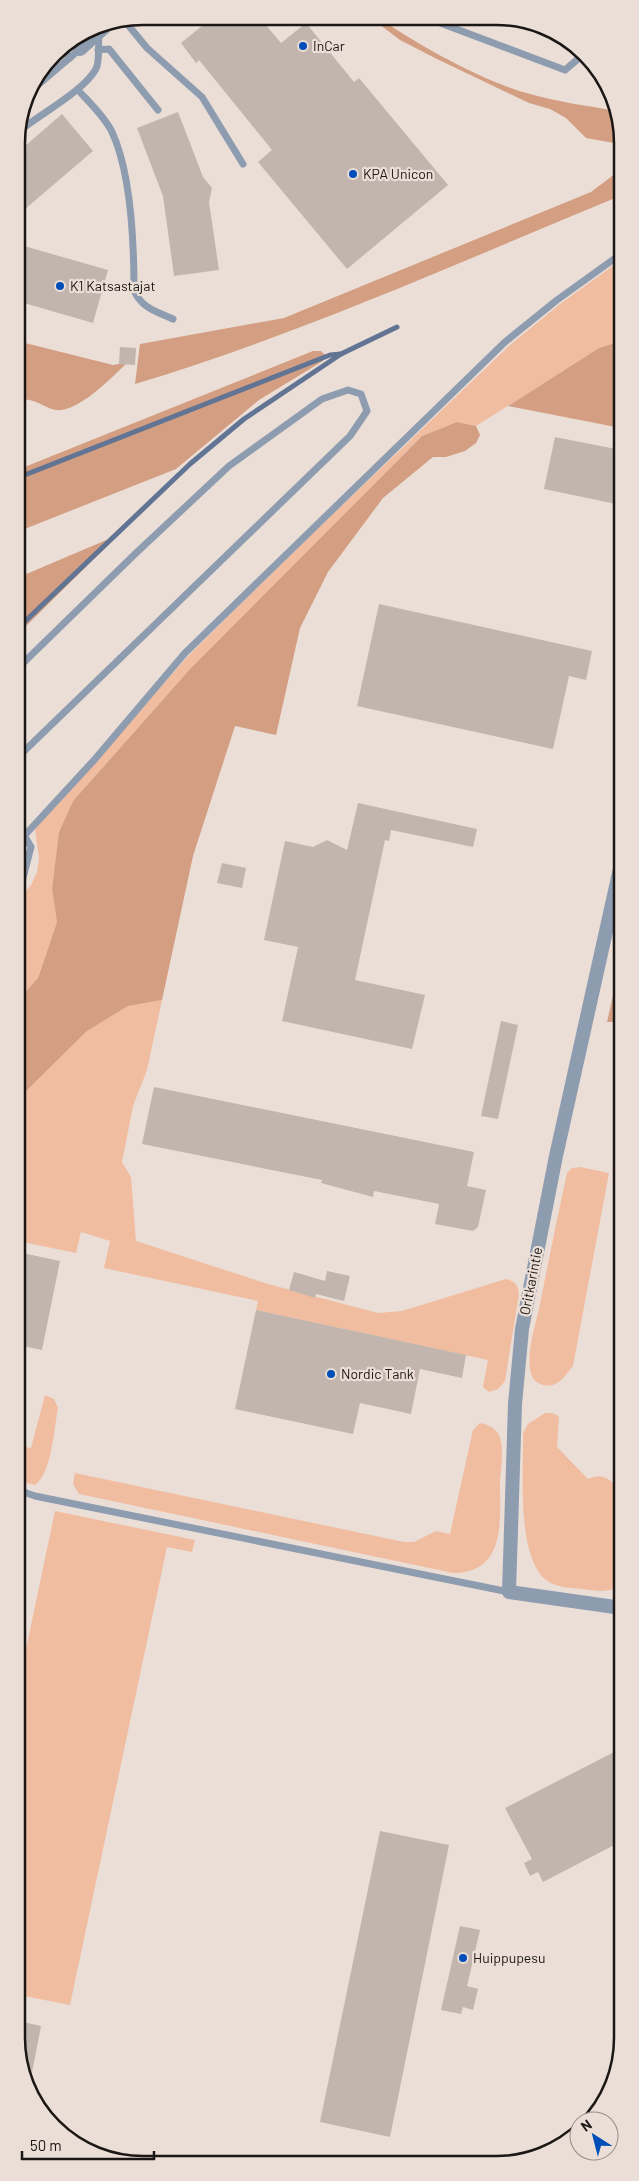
<svg xmlns="http://www.w3.org/2000/svg" width="639" height="2181" viewBox="0 0 639 2181" font-family="Barlow,sans-serif">
  <style>
    .green { fill: #f0bda1 }
    .forest { fill: #d39e81 }
    .lines { fill: none; stroke-linecap: round; stroke-linejoin: round }
    .stream { stroke: #617493; stroke-width: 5 }
    .building { fill: #c2b5ae }
    .service { stroke: #8e9cb0; stroke-width: 7 }
    .minor { stroke: #8e9cb0; stroke-width: 14 }
    .poi-dot { fill: #004eb8; stroke: #ebded7; stroke-width: 2 }
    .labels { text-anchor: middle; stroke-width: 4.5; stroke-linejoin: round; paint-order: stroke }
    .poi-label { font-size: 14px; fill: #1b1714; stroke: #ebded7; text-anchor: start }
    .street-label { font-size: 14px; fill: #1b1714; stroke: #ebded7 }
    .rim { fill: none; stroke: #1b1714; stroke-width: 2.5 }
  </style>
  <rect width="100%" height="100%" fill="#ebded7"/>
  <g class="green">
    <path d="M 621,260 L 621,341 L 599,348 L 476,426 L 457,422 L 422,436 L 191,668 L 73,801 L 59,832 L 52,889 L 57,922 L 38,978 L 17,1001 L 17,901 L 31,885 L 37,872 L 39,858 L 35,830 L 40,822 L 62,799 L 188,656 L 310,536 L 510,345 L 560,304 Z"/>
    <path d="M 162,1000 L 147,1070 L 133,1106 L 122,1162 L 131,1177 L 136,1241 L 268,1284 L 378,1313 L 402,1311 L 506,1279 C 515,1281 518,1285 519,1294 L 505,1381 L 498,1389 L 489,1392 L 483,1387 L 488,1360 L 256,1310 L 258,1301 L 104,1268 L 110,1241 L 81,1232 L 76,1253 L 18,1241 L 18,1099 L 87,1031 L 128,1006 Z"/>
    <path d="M 580,1167 L 609,1173 L 573,1366 C 565,1376 557,1389 543,1385 C 535,1383 531,1377 530,1369 C 527,1353 535,1325 539,1309 C 548,1264 557,1218 567,1173 L 572,1168 Z"/>
    <path d="M 45,1395 L 54,1399 L 58,1408 C 54,1428 52,1473 35,1485 L 18,1481 L 18,1457 L 22,1458 L 25,1447 L 31,1448 Z"/>
    <path d="M 545,1413 L 552,1413 L 559,1416 L 557,1447 L 588,1479 C 604,1472 610,1480 622,1491 L 622,1583 C 612,1594 596,1591 583,1589 C 572,1588 559,1588 549,1582 C 515,1561 524,1469 523,1433 L 528,1424 Z"/>
    <path d="M 480,1423 C 489,1425 497,1428 500,1438 C 504,1450 501,1468 500,1481 C 500,1519 507,1573 453,1573 L 79,1494 L 73,1484 L 75,1473 L 404,1542 L 414,1542 L 436,1531 L 450,1534 L 473,1430 Z"/>
    <path d="M 55,1511 L 195,1540 L 192,1552 L 167,1547 L 70,2005 L 19,1995 L 18,1687 Z"/>
  </g>
  <g class="forest">
    <path d="M 371,18 L 379,18 C 418,45 484,82 530,94 C 558,102 588,106 617,111 L 620,118 L 620,144 L 586,138 L 566,118 L 550,109 L 529,103 L 437,59 L 400,40 Z"/>
    <path d="M 620,170 L 620,196 C 460,262 301,334 135,384 L 140,344 L 284,318 L 591,192 Z"/>
    <path d="M 17,341 L 113,365 L 128,362 C 112,377 84,407 61,410 C 46,412 32,393 17,402 Z"/>
    <path d="M 621,341 L 621,428 L 508,406 L 599,348 Z"/>
    <path d="M 313,351 L 321,351 L 325,355 L 323,361 L 259,400 L 176,469 L 17,532 L 17,470 Z"/>
    <path d="M 457,422 L 476,426 L 480,435 L 476,443 L 465,451 L 446,457 L 433,457 L 383,498 L 328,572 L 300,628 L 276,735 L 235,726 L 193,856 L 162,1000 L 128,1006 L 87,1031 L 18,1099 L 17,1001 L 38,978 L 57,922 L 52,889 L 59,832 L 73,801 L 191,668 L 422,436 Z"/>
    <path d="M 111,538 L 108,545 L 17,635 L 17,578 Z"/>
    <path d="M 621,960 L 621,1022 L 607,1022 Z"/>
  </g>
  <g class="lines">
    <g class="stream">
      <path d="M 17,478 L 330,355 L 341,354"/>
      <path d="M 17,629 L 190,464 L 244,419 L 341,354 L 397,327"/>
    </g>
  </g>
  <g class="building">
    <path d="M 213,17 L 259,17 L 281,43 L 306,23 L 354,82 L 359,78 L 448,185 L 347,269 L 258,162 L 272,150 L 199,60 L 196,63 L 181,43 Z"/>
    <path d="M 178,112 L 203,177 L 212,188 L 209,202 L 219,270 L 174,276 L 163,196 L 137,128 Z"/>
    <path d="M 62,114 L 93,151 L 17,216 L 17,153 Z"/>
    <path d="M 17,244 L 108,270 L 93,323 L 17,301 Z"/>
    <path d="M 120,347 L 136,348 L 135,365 L 119,364 Z"/>
    <path d="M 555,437 L 621,450 L 621,505 L 544,489 Z"/>
    <path d="M 379,604 L 592,651 L 586,680 L 569,676 L 553,749 L 357,706 Z"/>
    <path d="M 358,803 L 477,829 L 473,847 L 391,830 L 389,841 L 385,840 L 355,980 L 425,995 L 412,1049 L 282,1021 L 298,947 L 264,940 L 285,841 L 313,847 L 327,840 L 347,850 Z"/>
    <path d="M 222,863 L 246,868 L 242,888 L 217,883 Z"/>
    <path d="M 501,1021 L 518,1025 L 498,1119 L 481,1116 Z"/>
    <path d="M 154,1087 L 474,1152 L 467,1186 L 486,1190 L 478,1227 L 473,1231 L 435,1224 L 439,1204 L 374,1191 L 373,1197 L 321,1183 L 322,1180 L 142,1144 Z"/>
    <path d="M 18,1252 L 60,1261 L 42,1350 L 18,1345 Z"/>
    <path d="M 327,1271 L 350,1276 L 344,1301 L 316,1294 L 315,1298 L 289,1290 L 294,1272 L 325,1281 Z"/>
    <path d="M 256,1310 L 466,1355 L 462,1378 L 420,1369 L 411,1414 L 360,1403 L 353,1434 L 235,1409 Z"/>
    <path d="M 622,1748 L 622,1841 L 543,1882 L 538,1872 L 530,1876 L 524,1863 L 532,1859 L 505,1808 Z"/>
    <path d="M 380,1831 L 449,1845 L 390,2137 L 320,2122 Z"/>
    <path d="M 460,1926 L 480,1930 L 467,1986 L 478,1989 L 473,2010 L 463,2007 L 461,2014 L 441,2010 Z"/>
    <path d="M 19,2021 L 41,2026 L 30,2083 L 19,2063 Z"/>
  </g>
  <g class="lines">
    <g class="service">
      <path d="M 427,18 L 565,70 L 585,53"/>
      <path d="M 124,20 L 147,48 L 202,97 L 243,164"/>
      <path d="M 62,48 L 70,58"/>
      <path d="M 98,50 L 109,49 L 158,110"/>
      <path d="M 78,90 C 89,102 105,117 112,132 C 131,173 134,244 134,290 C 141,308 157,312 173,319"/>
      <path d="M 26,95 L 80,49"/>
      <path d="M 17,133 C 38,115 83,92 96,69 C 100,61 98,44 99,34"/>
      <path d="M 17,669 L 135,554 L 229,466 L 322,399 L 348,390 L 361,394 L 367,411 L 350,436 L 17,758"/>
      <path d="M 17,823 L 31,847 L 22,882 L 17,886"/>
      <path d="M 25,835 L 95,759 L 185,653 L 505,342 L 557,300 L 621,254"/>
      <path d="M 18,1490 L 35,1496 L 509,1592"/>
    </g>
    <g class="minor">
      <path d="M 80,49 L 109,23"/>
      <path d="M 621,864 L 556,1156 L 522,1329 L 515,1404 L 509,1592 L 622,1608"/>
    </g>
  </g>
  <g class="poi-dot">
    <circle cx="303" cy="46" r="5"/>
    <circle cx="353" cy="174" r="5"/>
    <circle cx="60" cy="286" r="5"/>
    <circle cx="331" cy="1374" r="5"/>
    <circle cx="463" cy="1958" r="5"/>
  </g>
  <g class="labels">
    <g class="poi-label">
      <text x="313" y="51">InCar</text>
      <text x="363" y="179">KPA Unicon</text>
      <text x="70" y="291">K1 Katsastajat</text>
      <text x="341" y="1379">Nordic Tank</text>
      <text x="473" y="1963">Huippupesu</text>
    </g>
    <g class="street-label">
      <text transform="translate(531 1281) rotate(-79)" y="5">Oritkarintie</text>
    </g>
  </g>
  <path d="M0 0H639V2181H0ZM143 25H496A118 118 0 0 1 614 143V2038A118 118 0 0 1 496 2156H143A118 118 0 0 1 25 2038V143A118 118 0 0 1 143 25Z" fill="#ebded7" fill-rule="evenodd"/>
  <path class="rim" d="M143 25H496A118 118 0 0 1 614 143V2038A118 118 0 0 1 496 2156H143A118 118 0 0 1 25 2038V143A118 118 0 0 1 143 25Z"/>
  <g transform="translate(594 2136) rotate(324)"><circle r="24" fill="#ebded7" stroke="#988e89"/>
  <path d="M0-4L9 19L0 12L-9 19Z" fill="#004eb8"/>
  <text y="-8" font-size="14" font-weight="bold" text-anchor="middle" fill="#1b1714">N</text>
  </g>
  <path d="M22 2151v8h132v-8" fill="none" stroke="#1b1714" stroke-width="2.5"/>
  <text x="30" y="2151" font-size="15" fill="#1b1714" stroke="#ebded7" stroke-width="4" paint-order="stroke">50 m</text>
</svg>
